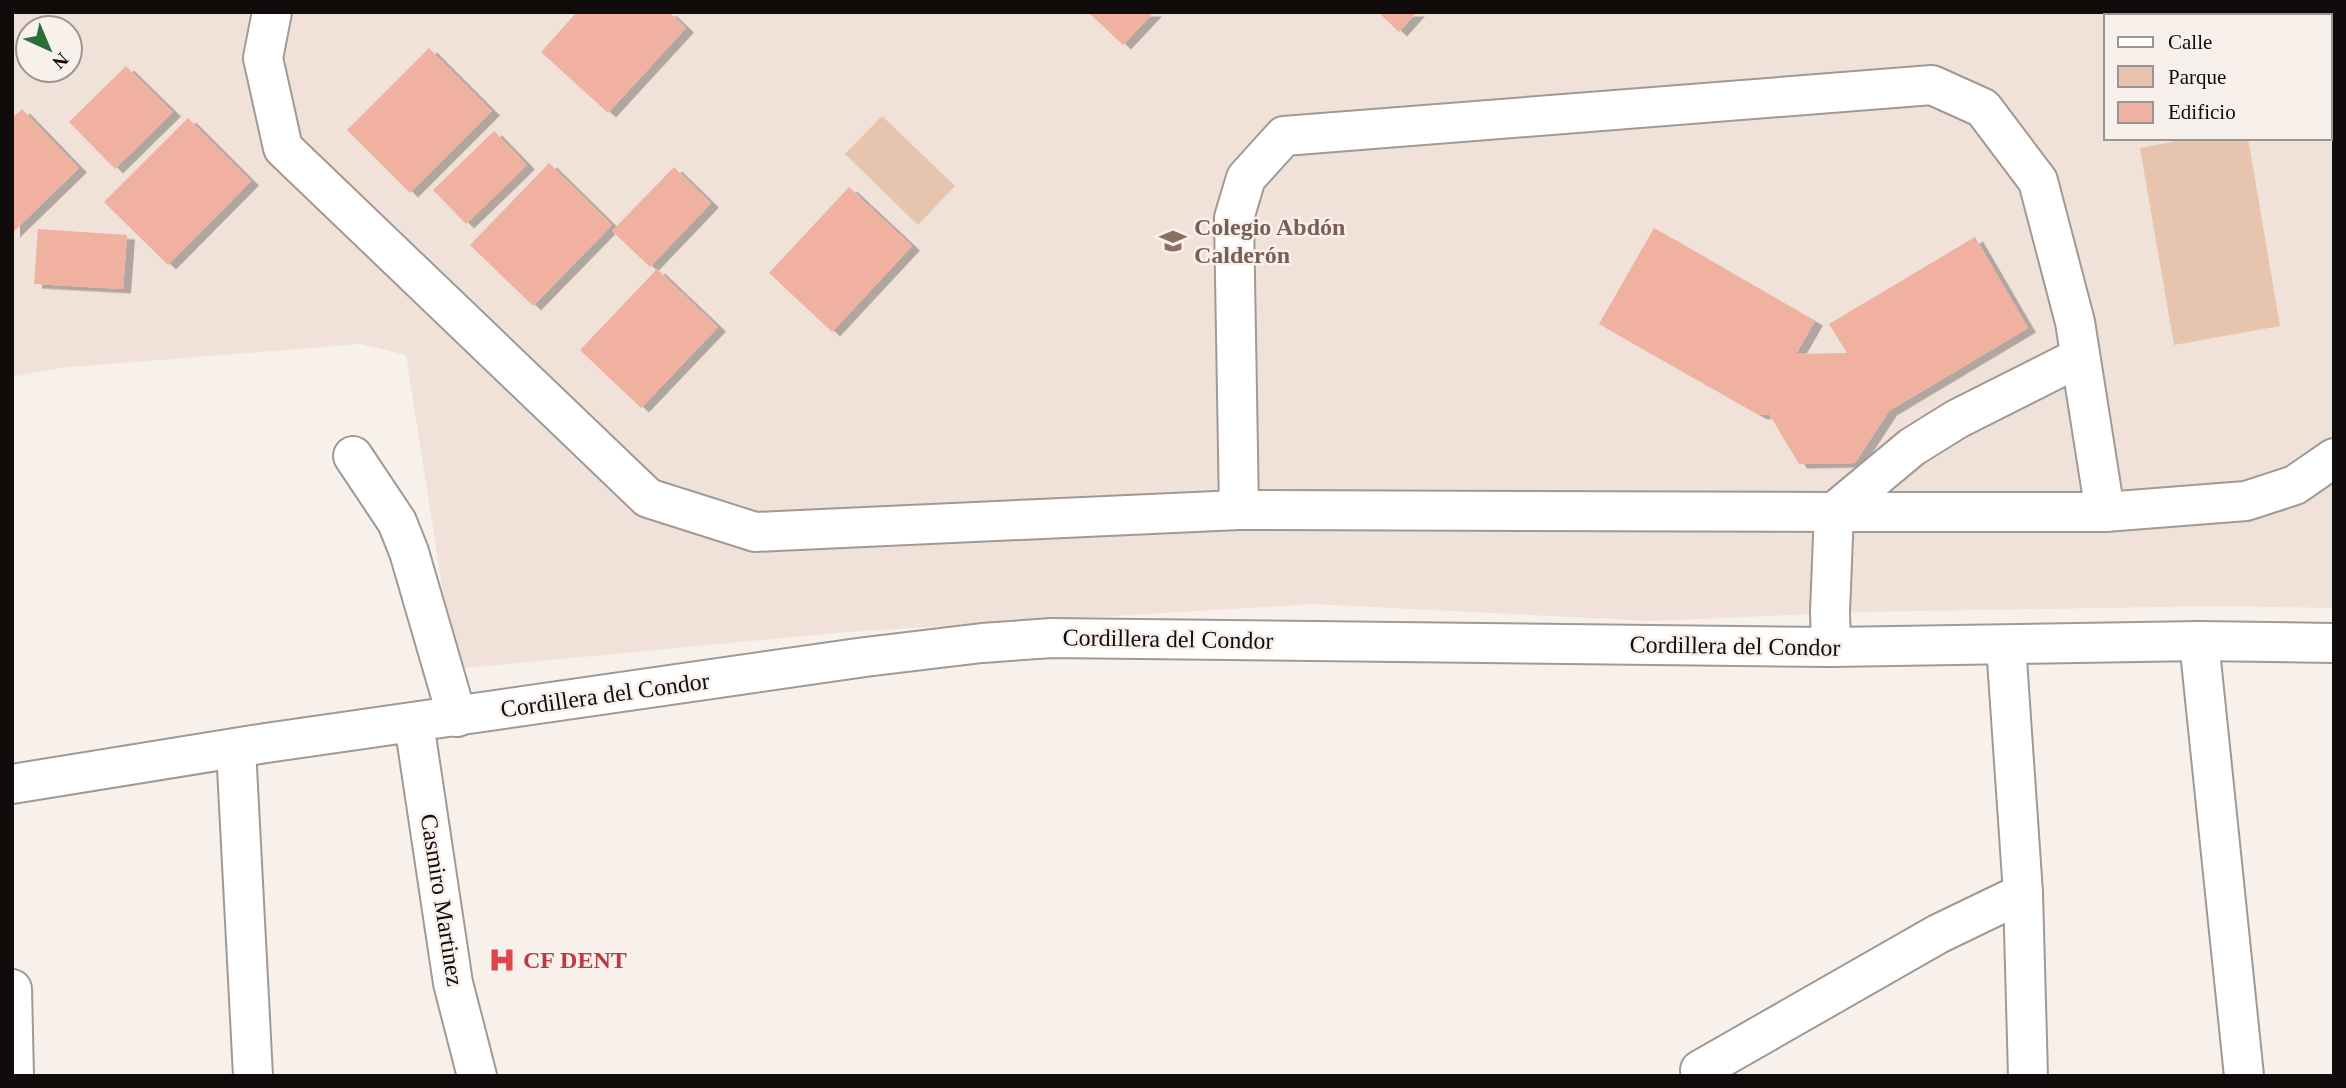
<svg xmlns="http://www.w3.org/2000/svg" width="2346" height="1088" viewBox="0 0 2346 1088" font-family="Georgia,serif">
  <style>
    .built { fill: #f1e2d9; fill-rule: evenodd }
    .green { fill: #e6c4ae }
    .building { fill: #f0b1a0; filter: url(#shadow) }
    .lines { fill: none; stroke-linecap: round; stroke-linejoin: round }
    .minor-casing { stroke: #a09994; stroke-width: 42 }
    .minor { stroke: #fff; stroke-width: 38 }
    .labels { text-anchor: middle; stroke-width: 5; stroke-linejoin: round; paint-order: stroke }
    .education-label { font-size: 24px; font-weight: bold; fill: #785e54; stroke: #f8f0eb; text-anchor: start }
    .street-label { font-size: 24px; fill: #0f0c0b; stroke: #f8f0eb }
    .health-label { font-size: 24px; font-weight: bold; fill: #be3a42; stroke: #f8f0eb; text-anchor: start }
  </style>
  <defs>
    <filter id="shadow"><feDropShadow dx="8" dy="4.5" stdDeviation="0" flood-color="#0004"/></filter>
  </defs>
  <rect width="100%" height="100%" fill="#f8f0eb"/>
  <path class="built" d="M 12,12 L 2334,12 L 2334,608 L 2217,606 L 1863,612 L 1650,621 L 1314,604 L 846,632 L 455,669 L 406,355 L 361,344 L 59,368 L 12,377 ZM 2106,16 L 2330,16 L 2330,138 L 2106,138 ZM 28,28 L 70,28 L 70,70 L 28,70 Z"/>
  <g class="green">
    <path d="M 882,116 L 955,186 L 918,225 L 845,154 Z"/>
    <path d="M 2192,138 L 2248,138 L 2280,326 L 2174,345 L 2140,148 Z"/>
  </g>
  <g class="building">
    <path d="M 577,12 L 669,12 L 686,28 L 608,113 L 541,52 Z"/>
    <path d="M 1088,12 L 1154,12 L 1123,45 Z"/>
    <path d="M 1378,12 L 1417,12 L 1399,32 Z"/>
    <path d="M 429,48 L 492,111 L 410,193 L 347,130 Z"/>
    <path d="M 126,66 L 173,112 L 115,169 L 69,122 Z"/>
    <path d="M 22,109 L 79,168 L 12,233 L 12,118 Z"/>
    <path d="M 188,118 L 251,181 L 168,265 L 104,202 Z"/>
    <path d="M 494,131 L 527,165 L 466,224 L 433,190 Z"/>
    <path d="M 549,163 L 612,225 L 533,306 L 470,245 Z"/>
    <path d="M 674,167 L 711,203 L 650,267 L 612,231 Z"/>
    <path d="M 849,187 L 912,246 L 832,332 L 769,273 Z"/>
    <path d="M 1654,228 L 1815,321 L 1796,354 L 1847,353 L 1829,324 L 1975,237 L 2028,328 L 1889,411 L 1855,463 L 1799,464 L 1769,414 L 1759,415 L 1599,324 Z"/>
    <path d="M 38,229 L 127,235 L 123,289 L 34,284 Z"/>
    <path d="M 657,269 L 718,327 L 641,408 L 580,350 Z"/>
  </g>
  <g class="lines">
    <g class="minor-casing">
      <g id="minor">
        <path d="M 272,12 L 263,58 L 283,148 L 648,498 L 755,532 L 1239,510 L 1834,512 L 1830,612 L 1831,647"/>
        <path d="M 353,456 L 397,522 L 409,552 L 457,717"/>
        <path d="M 1239,510 L 1234,218 L 1246,178 L 1284,136 L 1932,85 L 1983,108 L 2038,181 L 2075,322 L 2105,512"/>
        <path d="M 1834,512 L 2105,512 L 2246,501 L 2295,485 L 2334,458"/>
        <path d="M 1834,512 L 1912,447 L 1957,419 L 2080,357"/>
        <path d="M 2199,641 L 2244,1076"/>
        <path d="M 2006,645 L 2023,893 L 2028,1076"/>
        <path d="M 414,723 L 453,983 L 477,1076"/>
        <path d="M 236,748 L 253,1076"/>
        <path d="M 12,784 L 266,743 L 865,657 L 982,643 L 1052,638 L 1831,647 L 2199,641 L 2334,643"/>
        <path d="M 12,989 L 14,1076"/>
        <path d="M 1700,1070 L 1938,934 L 2023,893"/>
      </g>
    </g>
    <use href="#minor" class="minor"/>
  </g>
  <defs>
    <g id="school-bare" transform="scale(2.1)"><path d="M0-5L7-2L0 1L-7-2ZM-4 1L0 2.5L4 1V4Q0 6-4 4Z" fill="#8d6e63" stroke="#f8f0eb" stroke-width="2.5" paint-order="stroke"/></g>
    <g id="hospital-bare" transform="scale(2.1)"><path d="M-5-5h3v3.5h4V-5h3V5h-3V1.5h-4V5h-3Z" fill="#e0444e" stroke="#f8f0eb" stroke-width="2.5" paint-order="stroke"/></g>
  </defs>
  <g fill-rule="evenodd">
    <use href="#school-bare" x="1173" y="241"/>
    <use href="#hospital-bare" x="502" y="960"/>
  </g>
  <g class="labels">
    <g class="education-label">
      <text x="1194" y="235">Colegio Abdón<tspan x="1194" dy="28">Calderón</tspan></text>
    </g>
    <g class="street-label">
      <text transform="translate(1168 639) rotate(1)" y="8">Cordillera del Condor</text>
      <text transform="translate(1735 646) rotate(1)" y="8">Cordillera del Condor</text>
      <text transform="translate(605 695) rotate(-8)" y="8">Cordillera del Condor</text>
      <text transform="translate(442 900) rotate(81)" y="8">Casmiro Martinez</text>
    </g>
    <g class="health-label">
      <text x="523" y="968">CF DENT</text>
    </g>
  </g>
  <rect width="2346" height="1088" fill="none" stroke="#0f0c0b" stroke-width="28"/>
  <rect x="2104" y="14" width="228" height="126" fill="#f8f0eb" stroke="#9b9591" stroke-width="2"/>
  <rect x="2118" y="37" width="35" height="10" fill="#ffffff" stroke="#9b9591" stroke-width="2"/>
  <text x="2168" y="49" font-size="21" fill="#0f0c0b">Calle</text>
  <rect x="2118" y="66" width="35" height="21" fill="#e6c4ae" stroke="#9b9591" stroke-width="2"/>
  <text x="2168" y="84" font-size="21" fill="#0f0c0b">Parque</text>
  <rect x="2118" y="102" width="35" height="21" fill="#f0b1a0" stroke="#9b9591" stroke-width="2"/>
  <text x="2168" y="119" font-size="21" fill="#0f0c0b">Edificio</text>
  <g transform="translate(49 49) rotate(136)"><circle r="33" fill="#f8f0eb" stroke="#9b9591" stroke-width="2"/>
  <path d="M0-5L12 26L0 18L-12 26Z" fill="#2c6e38"/>
  <text y="-10" font-size="19" font-weight="bold" text-anchor="middle" fill="#0f0c0b">N</text>
  </g>
</svg>
